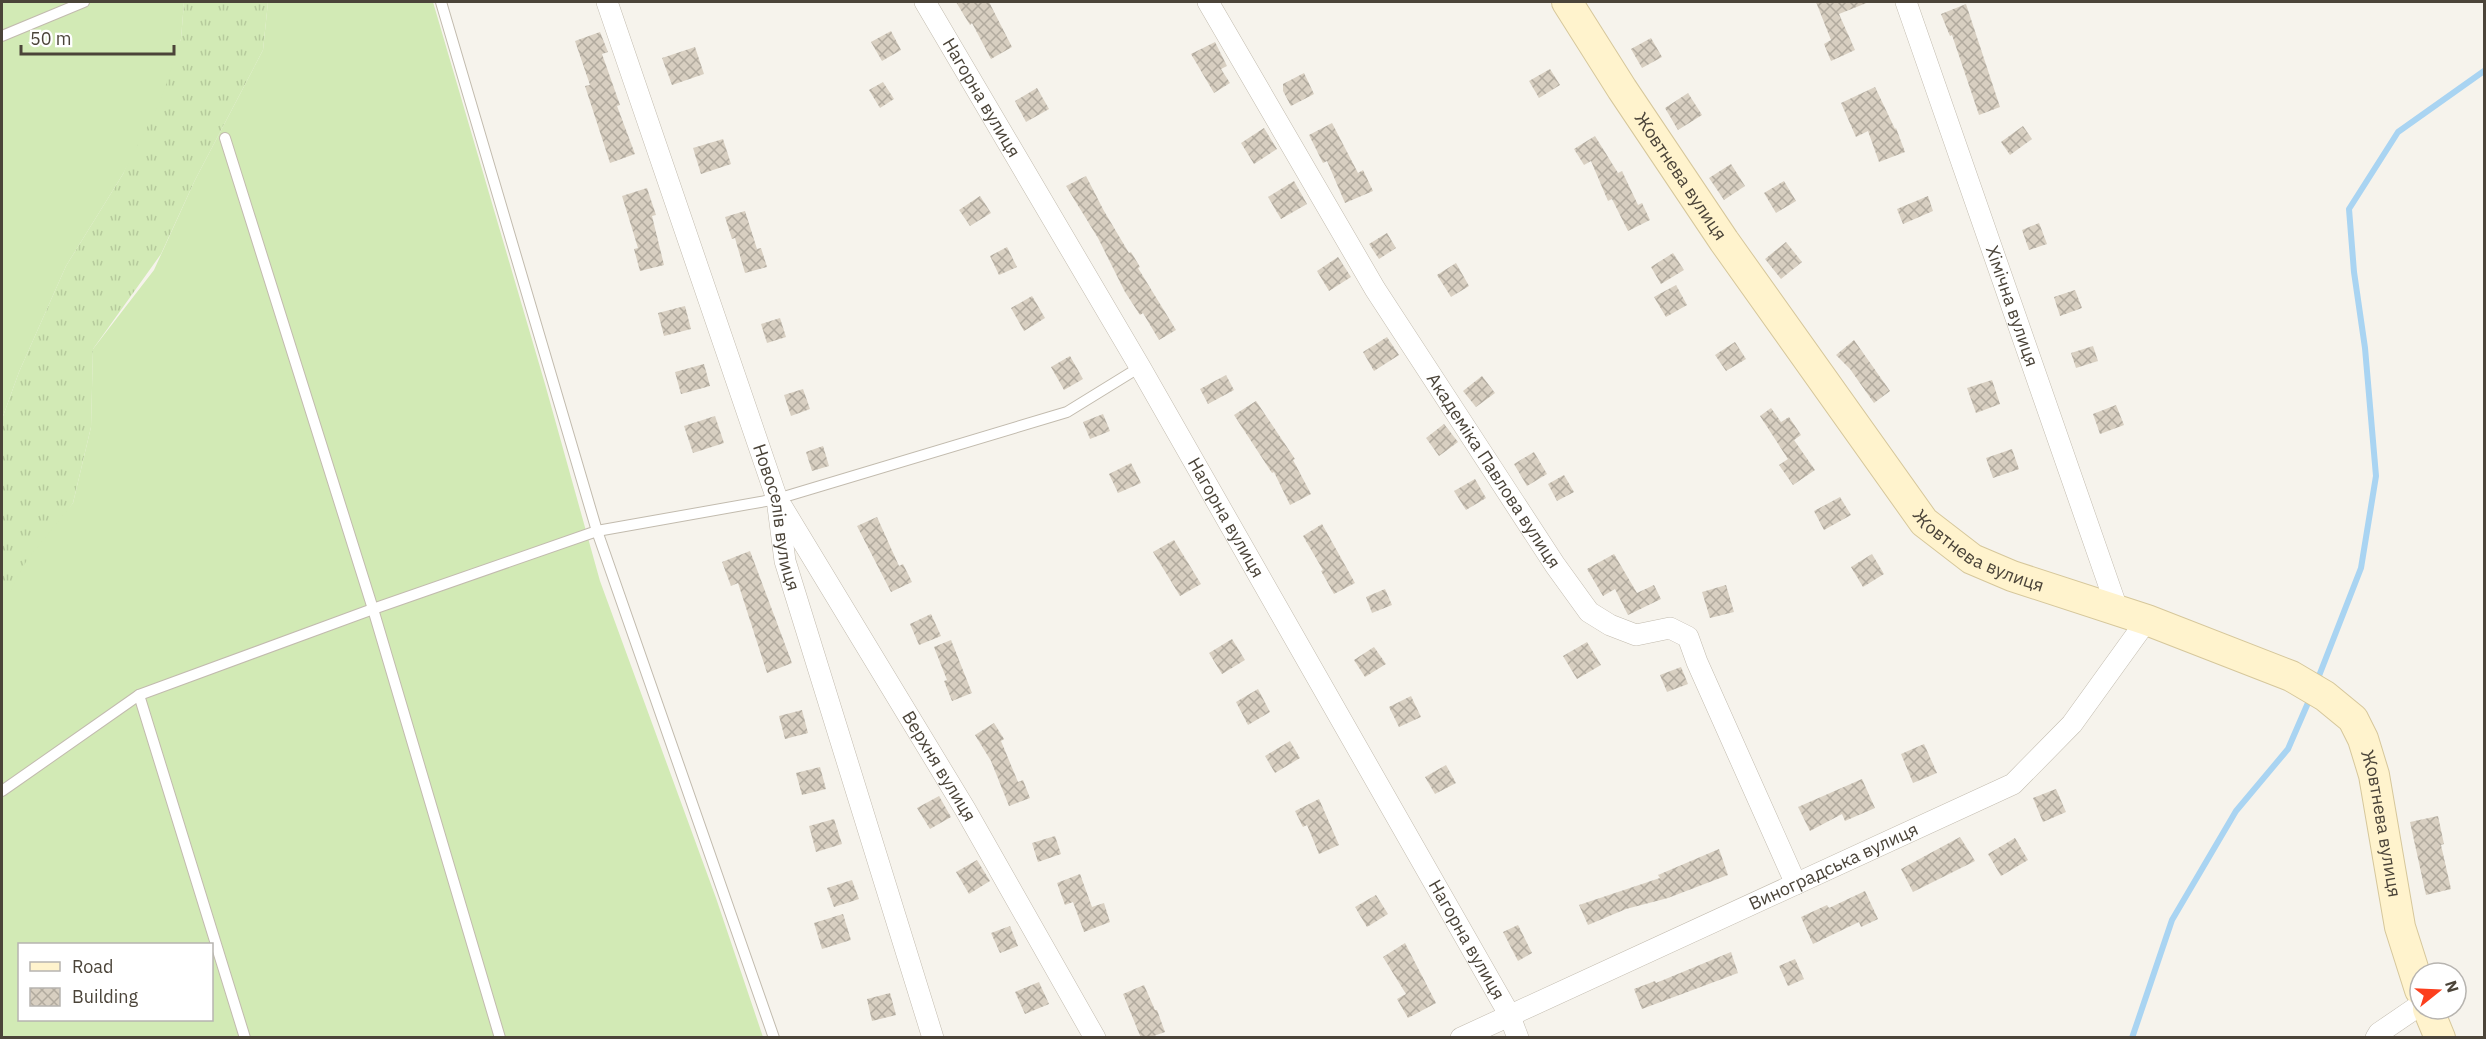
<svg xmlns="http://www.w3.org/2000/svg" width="2486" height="1039" viewBox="0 0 2486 1039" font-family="'IBM Plex Sans',sans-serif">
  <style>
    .grass { fill: url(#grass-tufts) }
    .garden { fill: #d2eab5; fill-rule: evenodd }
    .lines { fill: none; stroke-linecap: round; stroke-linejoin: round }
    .stream { stroke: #a9d4f2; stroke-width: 6 }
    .building { fill: url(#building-cross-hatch) }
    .lane-casing { stroke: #c2bbae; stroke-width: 12 }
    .street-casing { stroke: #c2bbae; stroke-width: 22 }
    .secondary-casing { stroke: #d6c79b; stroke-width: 32 }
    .lane { stroke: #fff; stroke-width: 10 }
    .street { stroke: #fff; stroke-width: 21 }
    .secondary { stroke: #fff3cd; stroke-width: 30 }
    .labels { text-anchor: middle; stroke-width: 5; stroke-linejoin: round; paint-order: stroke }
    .street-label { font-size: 18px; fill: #4b4439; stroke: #fff }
  </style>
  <defs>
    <pattern id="grass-tufts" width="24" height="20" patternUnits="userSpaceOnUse" patternTransform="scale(1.5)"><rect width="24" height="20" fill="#d2eab5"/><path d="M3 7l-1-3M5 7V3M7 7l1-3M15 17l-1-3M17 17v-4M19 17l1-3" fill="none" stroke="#b6ca9c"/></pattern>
    <pattern id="building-cross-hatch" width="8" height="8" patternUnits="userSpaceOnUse" patternTransform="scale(1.5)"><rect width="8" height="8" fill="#d8cfc1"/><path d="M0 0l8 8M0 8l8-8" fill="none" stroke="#b1aa9e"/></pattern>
  </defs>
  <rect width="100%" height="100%" fill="#f6f3ec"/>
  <path class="grass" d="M 184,2 L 268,2 L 263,50 L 195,180 L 161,254 L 93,349 L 91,427 L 73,503 L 2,608 L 2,419 L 19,372 L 66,266 L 123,174 L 181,39 Z"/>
  <g class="garden">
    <path d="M 2,2 L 184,2 L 181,39 L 161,100 L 123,174 L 66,266 L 19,372 L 2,419 Z"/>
    <path d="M 268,2 L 433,2 L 545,384 L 600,581 L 716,898 L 763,1037 L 2,1038 L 2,606 L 27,560 L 73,503 L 91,427 L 93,349 L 154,270 L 195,180 L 263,50 ZM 20,944 L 212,944 L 212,1020 L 20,1020 Z"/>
  </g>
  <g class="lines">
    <g class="stream">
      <path d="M 2317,681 L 2361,568 L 2376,476 L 2365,348 L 2354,272 L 2349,209 L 2398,132 L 2484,71"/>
      <path d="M 2132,1038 L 2172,920 L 2236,811 L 2288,749 L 2311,696"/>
    </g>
  </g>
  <g class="building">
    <path d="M 956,2 L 989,2 L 1012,47 L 991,59 L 972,23 L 970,25 Z"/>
    <path d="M 1816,2 L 1869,2 L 1839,14 L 1855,50 L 1831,61 L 1824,44 L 1831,40 Z"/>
    <path d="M 1966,4 L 2000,107 L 1979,115 L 1952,35 L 1950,36 L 1941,14 Z"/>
    <path d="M 891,31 L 901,50 L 882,61 L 871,42 Z"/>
    <path d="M 600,32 L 608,52 L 602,54 L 620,105 L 617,106 L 635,154 L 610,163 L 585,86 L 590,85 L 575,41 Z"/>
    <path d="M 1651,38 L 1662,57 L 1642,68 L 1631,49 Z"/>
    <path d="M 1215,42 L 1227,66 L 1221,69 L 1230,83 L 1214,93 L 1191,54 Z"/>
    <path d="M 695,47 L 704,74 L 672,85 L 662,58 Z"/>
    <path d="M 1550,69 L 1560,85 L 1539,98 L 1529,81 Z"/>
    <path d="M 1304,73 L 1314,94 L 1291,106 L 1283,91 L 1283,84 Z"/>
    <path d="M 883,82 L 894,99 L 880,108 L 869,90 Z"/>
    <path d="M 1875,87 L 1895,129 L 1896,128 L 1905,152 L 1879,162 L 1868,131 L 1856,137 L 1841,103 Z"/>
    <path d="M 1037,88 L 1049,109 L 1026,122 L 1015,101 Z"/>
    <path d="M 1688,93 L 1702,115 L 1678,130 L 1665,108 Z"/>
    <path d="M 1332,123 L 1358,173 L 1363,170 L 1373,191 L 1345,203 L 1327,161 L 1323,163 L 1309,135 Z"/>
    <path d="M 2023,126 L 2032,139 L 2010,155 L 2001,142 Z"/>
    <path d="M 1264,128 L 1277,149 L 1254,164 L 1241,143 Z"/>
    <path d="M 1595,136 L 1618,173 L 1622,171 L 1638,205 L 1642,203 L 1650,220 L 1628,231 L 1612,199 L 1608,201 L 1591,161 L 1584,165 L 1574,149 Z"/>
    <path d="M 723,139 L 731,164 L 701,174 L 693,148 Z"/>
    <path d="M 1731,164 L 1745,186 L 1724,200 L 1709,178 Z"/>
    <path d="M 1086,176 L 1104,211 L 1129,253 L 1131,252 L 1140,267 L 1138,268 L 1176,330 L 1159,340 L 1143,313 L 1140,315 L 1125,292 L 1098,238 L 1066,186 Z"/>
    <path d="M 1294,181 L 1307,204 L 1281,219 L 1268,197 Z"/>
    <path d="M 1784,181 L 1796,201 L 1776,213 L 1764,193 Z"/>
    <path d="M 647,188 L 656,215 L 652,216 L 664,265 L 640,271 L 634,249 L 638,248 L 622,196 Z"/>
    <path d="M 980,196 L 991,213 L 970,226 L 959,210 Z"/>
    <path d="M 1928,196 L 1933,211 L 1903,224 L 1897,209 Z"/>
    <path d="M 745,211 L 757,249 L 761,248 L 767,267 L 745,273 L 735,238 L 732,239 L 725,217 Z"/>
    <path d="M 2039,223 L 2047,244 L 2029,250 L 2022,230 Z"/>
    <path d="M 1387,233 L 1396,248 L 1379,259 L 1369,244 Z"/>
    <path d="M 1786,242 L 1802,262 L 1781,279 L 1765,259 Z"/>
    <path d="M 1007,247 L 1017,267 L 999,275 L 990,256 Z"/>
    <path d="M 1673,253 L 1684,270 L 1661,284 L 1651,267 Z"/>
    <path d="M 1338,257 L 1351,277 L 1329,291 L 1317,271 Z"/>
    <path d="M 1456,263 L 1469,286 L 1451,297 L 1437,275 Z"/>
    <path d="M 1676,285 L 1687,305 L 1666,317 L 1654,297 Z"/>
    <path d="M 2075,290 L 2082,308 L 2060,316 L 2054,297 Z"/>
    <path d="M 1032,296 L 1045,318 L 1024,331 L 1011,308 Z"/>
    <path d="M 685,306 L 691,329 L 664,336 L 658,313 Z"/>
    <path d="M 780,318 L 786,337 L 767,343 L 761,324 Z"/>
    <path d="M 1387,337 L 1399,355 L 1374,371 L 1363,352 Z"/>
    <path d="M 1854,340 L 1890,391 L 1874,403 L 1850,369 L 1836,355 Z"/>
    <path d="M 1735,342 L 1746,359 L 1726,371 L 1715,355 Z"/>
    <path d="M 2093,346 L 2098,361 L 2076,368 L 2071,353 Z"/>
    <path d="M 1070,356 L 1083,379 L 1064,390 L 1051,367 Z"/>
    <path d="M 704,364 L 710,386 L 681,394 L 675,372 Z"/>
    <path d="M 1226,375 L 1234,390 L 1208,404 L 1200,389 Z"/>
    <path d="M 1482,376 L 1495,393 L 1476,407 L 1463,391 Z"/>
    <path d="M 1992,380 L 2000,404 L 1976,413 L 1967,388 Z"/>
    <path d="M 803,389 L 810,409 L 791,416 L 784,395 Z"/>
    <path d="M 1256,401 L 1295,459 L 1293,460 L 1311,494 L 1290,505 L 1274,472 L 1272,473 L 1234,415 Z"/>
    <path d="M 2116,405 L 2124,425 L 2100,434 L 2093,414 Z"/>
    <path d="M 1771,408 L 1781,422 L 1789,417 L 1801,435 L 1794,440 L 1815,470 L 1793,485 L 1779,465 L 1788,459 L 1760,416 Z"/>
    <path d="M 1103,414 L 1110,431 L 1090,439 L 1083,422 Z"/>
    <path d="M 715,416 L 724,443 L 693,453 L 684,426 Z"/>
    <path d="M 1444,424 L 1458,442 L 1439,456 L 1426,438 Z"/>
    <path d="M 823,446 L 829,466 L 812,471 L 806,452 Z"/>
    <path d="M 2012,449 L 2019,469 L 1993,478 L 1986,458 Z"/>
    <path d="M 1534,452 L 1547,474 L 1527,486 L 1514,464 Z"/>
    <path d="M 1131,463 L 1141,483 L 1118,493 L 1109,474 Z"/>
    <path d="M 1564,475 L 1574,492 L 1557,501 L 1548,484 Z"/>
    <path d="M 1475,479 L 1486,498 L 1466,510 L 1454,491 Z"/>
    <path d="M 1840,497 L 1851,515 L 1824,530 L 1814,511 Z"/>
    <path d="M 877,517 L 899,566 L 903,564 L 912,582 L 891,592 L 857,526 Z"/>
    <path d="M 1322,524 L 1355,583 L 1334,594 L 1321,571 L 1323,570 L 1303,536 Z"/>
    <path d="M 1174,540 L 1201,584 L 1180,596 L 1153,552 Z"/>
    <path d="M 750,551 L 792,663 L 767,673 L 738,583 L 731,586 L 722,562 Z"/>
    <path d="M 1614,554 L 1637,593 L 1654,585 L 1661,599 L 1628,615 L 1615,589 L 1603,596 L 1587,569 Z"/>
    <path d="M 1872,554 L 1884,574 L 1863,587 L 1851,567 Z"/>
    <path d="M 1726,585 L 1734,612 L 1710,618 L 1702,592 Z"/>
    <path d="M 1385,589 L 1392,605 L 1372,613 L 1366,597 Z"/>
    <path d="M 931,614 L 941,636 L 919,645 L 910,624 Z"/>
    <path d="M 1232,639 L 1245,660 L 1222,674 L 1209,653 Z"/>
    <path d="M 951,640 L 972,693 L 952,701 L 944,681 L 947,680 L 934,647 Z"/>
    <path d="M 1587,642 L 1601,665 L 1577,679 L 1563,656 Z"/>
    <path d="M 1374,647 L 1386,664 L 1365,677 L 1354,660 Z"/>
    <path d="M 1681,667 L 1688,684 L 1667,692 L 1660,675 Z"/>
    <path d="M 1258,689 L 1270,712 L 1248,725 L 1236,702 Z"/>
    <path d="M 1411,696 L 1421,717 L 1399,727 L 1389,707 Z"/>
    <path d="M 802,710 L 808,733 L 785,739 L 779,716 Z"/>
    <path d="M 994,723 L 1004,739 L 1001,741 L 1018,782 L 1023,780 L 1030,798 L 1009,806 L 991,761 L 975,735 Z"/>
    <path d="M 1290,741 L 1300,758 L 1275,773 L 1265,756 Z"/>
    <path d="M 1924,744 L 1937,773 L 1913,783 L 1901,754 Z"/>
    <path d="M 1446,765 L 1456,783 L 1435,794 L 1425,777 Z"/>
    <path d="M 820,767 L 826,789 L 802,795 L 796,773 Z"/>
    <path d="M 1862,779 L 1875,808 L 1845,821 L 1842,814 L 1810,831 L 1798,807 Z"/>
    <path d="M 2056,789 L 2066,812 L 2043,822 L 2033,798 Z"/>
    <path d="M 939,796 L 951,817 L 930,829 L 917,808 Z"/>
    <path d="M 1319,799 L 1339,845 L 1319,854 L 1307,825 L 1303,827 L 1295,811 Z"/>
    <path d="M 2438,816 L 2444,844 L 2441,845 L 2451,889 L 2426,895 L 2410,822 Z"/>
    <path d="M 834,819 L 842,844 L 816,852 L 809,826 Z"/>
    <path d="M 1055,836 L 1061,854 L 1038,862 L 1032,843 Z"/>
    <path d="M 1960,837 L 1975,861 L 1913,892 L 1901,869 Z"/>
    <path d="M 2015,838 L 2028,860 L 2001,876 L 1988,854 Z"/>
    <path d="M 1719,849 L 1728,875 L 1668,898 L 1626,909 L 1588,925 L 1579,905 L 1660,878 L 1658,875 Z"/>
    <path d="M 977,860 L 990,881 L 969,894 L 956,872 Z"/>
    <path d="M 1080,874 L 1092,907 L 1104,903 L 1110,922 L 1084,932 L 1073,902 L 1065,905 L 1057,883 Z"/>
    <path d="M 852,880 L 859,899 L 834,907 L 827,888 Z"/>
    <path d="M 1865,891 L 1878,919 L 1861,927 L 1859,922 L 1813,944 L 1801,917 L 1827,905 L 1829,908 Z"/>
    <path d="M 1376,895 L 1388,914 L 1367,927 L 1355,907 Z"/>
    <path d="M 843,914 L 851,940 L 822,949 L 814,923 Z"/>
    <path d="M 1518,925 L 1532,953 L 1518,961 L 1503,932 Z"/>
    <path d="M 1010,926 L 1018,946 L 1000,953 L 991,933 Z"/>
    <path d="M 1405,943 L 1436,1003 L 1408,1018 L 1397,999 L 1406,994 L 1383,957 Z"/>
    <path d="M 1731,952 L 1738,973 L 1642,1009 L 1634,989 L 1655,981 L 1656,983 Z"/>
    <path d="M 1795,959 L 1804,979 L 1788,986 L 1779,966 Z"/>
    <path d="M 1039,982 L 1049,1004 L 1025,1014 L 1015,992 Z"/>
    <path d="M 1144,985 L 1155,1010 L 1157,1010 L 1165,1032 L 1148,1038 L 1141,1038 L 1123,994 Z"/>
    <path d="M 890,993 L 896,1015 L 872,1021 L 867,999 Z"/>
  </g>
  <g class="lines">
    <g class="lane-casing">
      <g id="lane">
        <path d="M 441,2 L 597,531 L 774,1038"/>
        <path d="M 2,36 L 84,2"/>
        <path d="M 225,138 L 373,609 L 500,1038"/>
        <path d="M 139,695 L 245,1038"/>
        <path d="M 2,791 L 139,695 L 373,609 L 597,531 L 777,499 L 1067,412 L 1140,367"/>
      </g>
    </g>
    <g class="street-casing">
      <g id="street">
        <path id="s1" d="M 607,2 L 777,499 L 785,561 L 933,1038"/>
        <path id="s2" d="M 925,2 L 1140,367 L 1509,1014 L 1518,1038"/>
        <path id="s3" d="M 1208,2 L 1375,289 L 1555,565 L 1589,612 L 1610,625 L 1636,635 L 1670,628 L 1688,637 L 1697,662 L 1796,884"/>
        <path id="s4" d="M 1906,2 L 2118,611"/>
        <path id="s5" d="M 782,507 L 965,809 L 1095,1038"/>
        <path id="s6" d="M 1461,1038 L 2013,784 L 2072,724 L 2147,620"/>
        <path d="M 2376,1038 L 2379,1033 L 2420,1005"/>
      </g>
    </g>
    <g class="secondary-casing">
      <g id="secondary">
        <path id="s7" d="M 1567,2 L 1622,89 L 1724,241 L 1924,522 L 1972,559 L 2012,576 L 2147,620 L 2291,676 L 2325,696 L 2353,719 L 2363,739 L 2374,775 L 2400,927 L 2420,990"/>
        <path d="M 2428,1009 L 2440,1038"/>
      </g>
    </g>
    <use href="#lane" class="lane"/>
    <use href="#street" class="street"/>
    <use href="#secondary" class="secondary"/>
  </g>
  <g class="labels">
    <g class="street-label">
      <text dy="6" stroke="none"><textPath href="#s2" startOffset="111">Нагорна вулиця</textPath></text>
      <text dy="6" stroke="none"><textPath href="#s7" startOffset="208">Жовтнева вулиця</textPath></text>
      <text dy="6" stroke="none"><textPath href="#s4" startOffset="322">Хімічна вулиця</textPath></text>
      <text dy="6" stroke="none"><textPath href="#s3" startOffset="549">Академіка Павлова вулиця</textPath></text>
      <text dy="6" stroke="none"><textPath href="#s1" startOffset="543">Новоселів вулиця</textPath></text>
      <text dy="6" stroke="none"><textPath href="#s2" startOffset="597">Нагорна вулиця</textPath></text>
      <text dy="6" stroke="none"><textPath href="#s7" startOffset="693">Жовтнева вулиця</textPath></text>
      <text dy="6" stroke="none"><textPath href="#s5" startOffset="303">Верхня вулиця</textPath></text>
      <text dy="6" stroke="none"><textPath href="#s7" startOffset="1216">Жовтнева вулиця</textPath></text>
      <text dy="6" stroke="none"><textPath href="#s6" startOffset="410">Виноградська вулиця</textPath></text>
      <text dy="6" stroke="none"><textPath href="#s2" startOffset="1083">Нагорна вулиця</textPath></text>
    </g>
  </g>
  <rect width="2486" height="1039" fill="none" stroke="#4b4439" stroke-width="6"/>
  <rect x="18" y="943" width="195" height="78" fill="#ffffff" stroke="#b7b4b0" stroke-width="1.5"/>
  <rect x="30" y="962" width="30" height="9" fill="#fff3cd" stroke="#b7b4b0" stroke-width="1.5"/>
  <text x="72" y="973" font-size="18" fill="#4b4439">Road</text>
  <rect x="30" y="988" width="30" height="18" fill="url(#building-cross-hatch)" stroke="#b7b4b0" stroke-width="1.5"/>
  <text x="72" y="1003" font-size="18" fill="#4b4439">Building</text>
  <g transform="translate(2438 991) rotate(72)"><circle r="28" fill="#ffffff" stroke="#b7b4b0" stroke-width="1.5"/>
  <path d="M0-4.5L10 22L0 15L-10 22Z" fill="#fc3f1d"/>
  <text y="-9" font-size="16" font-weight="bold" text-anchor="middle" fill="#4b4439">N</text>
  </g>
  <path d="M21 45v9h153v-9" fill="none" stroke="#4b4439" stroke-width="3"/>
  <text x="30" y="45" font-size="18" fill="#4b4439" stroke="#ffffff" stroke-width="4.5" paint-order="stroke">50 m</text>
</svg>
